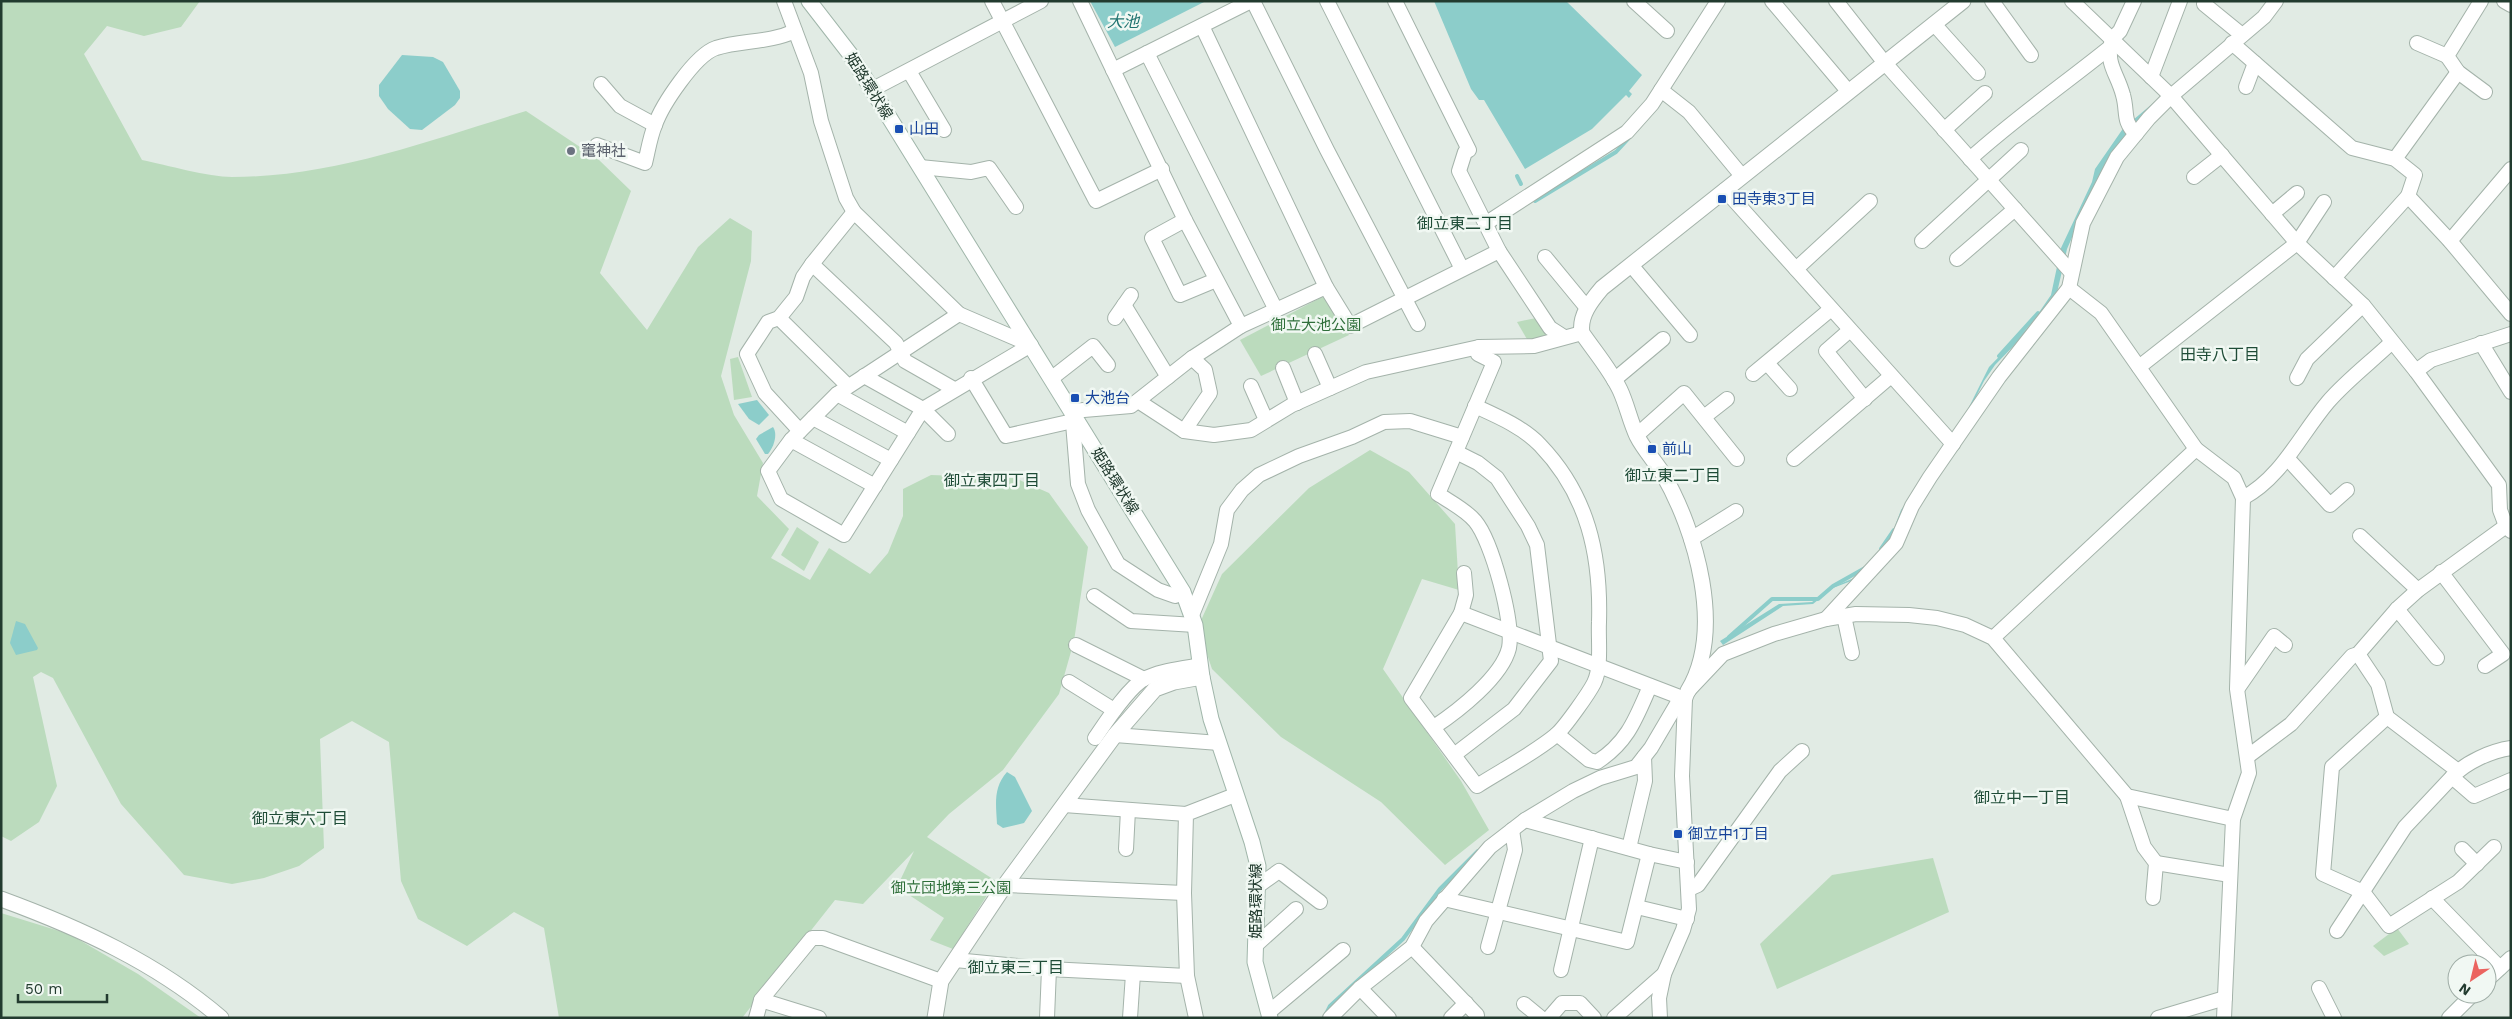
<svg xmlns="http://www.w3.org/2000/svg" width="2512" height="1019" viewBox="0 0 2512 1019" font-family="'Work Sans','Noto Sans JP',sans-serif">
  <style>
    .green { fill: #bbdbbd }
    .water { fill: #8ccdca }
    .lines { fill: none; stroke-linecap: round; stroke-linejoin: round }
    .stream { stroke: #8ccdca; stroke-width: 4 }
    .minor-casing { stroke: #a4b3aa; stroke-width: 16 }
    .tertiary-casing { stroke: #a4b3aa; stroke-width: 17 }
    .secondary-casing { stroke: #a0b6aa; stroke-width: 17 }
    .minor { stroke: #fff; stroke-width: 14 }
    .tertiary { stroke: #fff; stroke-width: 15 }
    .secondary { stroke: #fff; stroke-width: 15 }
    .transit-dot { fill: #1a4fb4; stroke: #f1f8f3; stroke-width: 2 }
    .worship-dot { fill: #6b7280; stroke: #f1f8f3; stroke-width: 2 }
    .labels { text-anchor: middle; stroke-width: 5; stroke-linejoin: round; paint-order: stroke }
    .street-label { font-size: 15px; fill: #223b2f; stroke: #f1f8f3 }
    .transit-label { font-size: 15px; fill: #164399; stroke: #f1f8f3; text-anchor: start }
    .worship-label { font-size: 15px; fill: #5b616d; stroke: #f1f8f3; text-anchor: start }
    .park-label { font-size: 15px; fill: #2f6f3a; stroke: #f1f8f3 }
    .water-label { font-size: 16px; font-style: italic; fill: #207370; stroke: #f1f8f3 }
    .neighbourhood-label { font-size: 16px; fill: #1f4c37; stroke: #f1f8f3 }
  </style>
  <rect width="100%" height="100%" fill="#e1ebe4"/>
  <g class="green">
    <path d="M 1,1 L 200,1 L 181,27 L 144,36 L 107,26 L 84,54 L 142,160 C 167,165 208,177 232,177 C 333,177 431,140 526,111 L 598,159 L 631,191 L 600,273 L 647,330 L 698,247 L 730,218 L 752,231 L 751,261 L 721,376 L 734,415 L 763,463 L 757,496 L 789,529 L 771,558 L 810,580 L 829,548 L 870,574 L 888,553 L 903,516 L 903,489 L 931,475 L 1015,478 L 1049,493 L 1088,547 L 1074,641 L 1059,694 L 1003,770 L 949,814 L 927,837 L 996,881 L 953,949 L 930,940 L 944,918 L 897,887 L 914,851 L 863,904 L 835,900 L 742,1018 L 559,1018 L 544,928 L 514,912 L 467,946 L 418,919 L 401,881 L 389,742 L 352,721 L 320,739 L 324,848 L 299,866 L 264,878 L 232,884 L 184,875 L 121,804 L 53,678 L 41,672 L 33,677 L 57,786 L 39,822 L 11,841 L 1,836 Z"/>
    <path d="M 1322,297 L 1331,301 L 1349,335 L 1261,376 L 1240,340 Z"/>
    <path d="M 1536,318 L 1549,338 L 1528,341 L 1517,322 Z"/>
    <path d="M 738,357 L 752,397 L 734,400 L 730,359 Z"/>
    <path d="M 1370,450 L 1409,472 L 1455,524 L 1459,590 L 1422,579 L 1383,669 L 1461,781 L 1489,830 L 1445,865 L 1381,802 L 1281,737 L 1212,669 L 1198,627 L 1222,574 L 1309,488 Z"/>
    <path d="M 797,527 L 819,542 L 804,571 L 781,555 Z"/>
    <path d="M 1933,858 L 1949,912 L 1777,989 L 1760,944 L 1832,875 Z"/>
    <path d="M 1,913 L 69,934 L 138,974 L 201,1018 L 1,1018 Z"/>
    <path d="M 2397,928 L 2409,944 L 2384,956 L 2373,946 Z"/>
  </g>
  <g class="water">
    <path d="M 1090,1 L 1206,1 L 1115,47 Z"/>
    <path d="M 1434,1 L 1566,1 L 1642,75 L 1629,91 L 1632,94 L 1629,98 L 1626,95 L 1592,129 L 1525,169 L 1484,100 L 1479,100 L 1471,89 Z"/>
    <path d="M 2271,1 L 2274,1 L 2261,15 L 2151,108 L 2103,166 L 2067,249 L 2057,293 L 2037,322 L 1995,365 L 1984,381 L 1961,427 L 1903,513 L 1894,536 L 1880,558 L 1859,578 L 1833,588 L 1813,604 L 1783,606 L 1723,645 L 1720,641 L 1779,604 L 1812,602 L 1830,588 L 1859,576 L 1879,557 L 1890,539 L 1901,510 L 1959,427 L 1989,367 L 2031,324 L 2051,295 L 2061,248 L 2092,182 L 2095,169 L 2122,130 L 2130,122 L 2126,94 L 2112,60 L 2111,49 L 2114,49 L 2114,61 L 2127,89 L 2133,120 L 2249,23 Z"/>
    <path d="M 402,55 L 433,57 L 443,62 L 460,91 L 460,98 L 455,105 L 422,130 L 410,129 L 388,109 L 379,96 L 379,85 Z"/>
    <path d="M 757,400 L 769,415 L 759,425 L 749,419 L 738,404 Z"/>
    <path d="M 773,427 C 778,434 774,447 768,454 L 765,454 L 756,439 L 759,435 Z"/>
    <path d="M 16,621 L 25,624 L 38,648 L 37,650 L 16,655 L 10,643 Z"/>
    <path d="M 1007,772 L 1015,777 L 1032,811 L 1024,823 L 1003,828 L 997,824 C 996,804 993,788 1007,772 Z"/>
  </g>
  <g class="lines">
    <g class="stream">
      <path d="M 1517,176 L 1521,184"/>
      <path d="M 2098,178 L 2107,162"/>
      <path d="M 1535,201 L 1616,152 L 1628,139"/>
      <path d="M 1999,356 L 2038,313"/>
      <path d="M 1881,549 L 1894,530"/>
      <path d="M 1729,637 L 1772,599 L 1818,599 L 1833,586 L 1865,568"/>
      <path d="M 1326,1014 L 1330,1006 L 1403,939 L 1440,889 L 1478,851"/>
    </g>
    <g class="minor-casing">
      <g id="minor">
        <path d="M 784,1 L 811,73 L 821,121 L 846,198 L 854,212"/>
        <path d="M 992,1 L 1096,201 L 1162,169"/>
        <path d="M 1080,1 L 1185,220 L 1241,326"/>
        <path d="M 1253,1 L 1327,150 L 1418,324"/>
        <path d="M 1327,1 L 1462,269"/>
        <path d="M 1395,1 L 1469,150 L 1465,152 L 1459,171 L 1499,251 L 1550,328 L 1564,337"/>
        <path d="M 1634,1 L 1667,31"/>
        <path d="M 1772,1 L 1848,91"/>
        <path d="M 1836,1 L 1884,62 L 2071,272"/>
        <path d="M 1992,1 L 2031,55"/>
        <path d="M 2072,1 L 2171,96 L 2297,243 L 2363,305 L 2416,371 L 2499,485 L 2500,510 L 2506,526 L 2511,531"/>
        <path d="M 2134,1 L 2120,31 L 2112,39 C 2105,65 2117,72 2123,95 C 2128,112 2122,121 2136,134"/>
        <path d="M 2481,1 L 2447,56 L 2458,72 L 2485,92"/>
        <path d="M 2504,1 L 2511,5"/>
        <path d="M 2204,4 L 2242,35"/>
        <path d="M 1934,24 L 1978,73"/>
        <path d="M 1202,26 L 1326,287"/>
        <path d="M 2232,43 L 2352,148 L 2395,159 L 2415,175 L 2408,196 L 2450,241 L 2511,314"/>
        <path d="M 2417,43 L 2447,56"/>
        <path d="M 1147,53 L 1276,310"/>
        <path d="M 1113,70 L 1251,1"/>
        <path d="M 909,71 L 944,130"/>
        <path d="M 2151,77 L 2180,1"/>
        <path d="M 601,84 L 620,106 L 655,125"/>
        <path d="M 2246,87 L 2255,63"/>
        <path d="M 871,90 L 1041,1"/>
        <path d="M 1661,90 L 1689,112 L 1742,176"/>
        <path d="M 1944,130 L 1985,93"/>
        <path d="M 597,145 L 645,163 C 648,151 650,137 655,125 C 662,105 695,55 716,48 C 742,40 769,43 795,31"/>
        <path d="M 1970,159 C 2014,119 2063,85 2109,48"/>
        <path d="M 2395,159 L 2458,72"/>
        <path d="M 920,167 L 971,172 L 989,168 L 1016,207"/>
        <path d="M 2194,177 L 2222,155"/>
        <path d="M 1725,190 L 1953,444"/>
        <path d="M 2272,214 L 2297,193"/>
        <path d="M 1185,220 L 1152,238 L 1180,295 L 1216,280"/>
        <path d="M 1485,224 L 1627,132 L 1652,104 L 1718,1"/>
        <path d="M 1922,241 L 2021,150"/>
        <path d="M 2450,241 L 2511,169"/>
        <path d="M 1545,257 L 1587,308"/>
        <path d="M 1957,259 L 2015,209"/>
        <path d="M 812,264 L 896,343 L 905,361 L 954,389"/>
        <path d="M 1631,265 L 1690,335"/>
        <path d="M 1796,269 L 1870,201"/>
        <path d="M 2334,278 L 2408,196"/>
        <path d="M 2069,288 L 2101,313 L 2196,449 L 2234,478 L 2243,498 L 2237,689 L 2249,773 L 2233,819 L 2224,1018"/>
        <path d="M 1124,305 L 1168,377"/>
        <path d="M 959,314 L 1031,345 L 923,409 L 844,535 L 781,499 L 768,471 L 791,440 L 837,394 Z"/>
        <path d="M 779,318 L 848,386"/>
        <path d="M 1115,318 L 1131,295"/>
        <path d="M 1850,330 L 1826,351 L 1865,399"/>
        <path d="M 2481,343 L 2511,392"/>
        <path d="M 1315,354 L 1330,388"/>
        <path d="M 1767,363 L 1790,389"/>
        <path d="M 2139,367 L 2297,243 L 2324,202"/>
        <path d="M 1283,368 L 1297,403"/>
        <path d="M 2416,371 L 2431,360 L 2511,334"/>
        <path d="M 1753,374 L 1831,309"/>
        <path d="M 864,376 L 923,409 L 948,434"/>
        <path d="M 971,378 L 1006,436 L 1073,421"/>
        <path d="M 1052,378 L 1093,346 L 1108,365"/>
        <path d="M 2297,378 L 2307,359 L 2363,305"/>
        <path d="M 1614,380 L 1663,339"/>
        <path d="M 1251,386 L 1266,420"/>
        <path d="M 837,394 L 908,433"/>
        <path d="M 1138,401 L 1184,431 L 1214,435 L 1251,430 L 1292,405 L 1366,372 L 1479,347 L 1534,346 L 1582,333"/>
        <path d="M 1704,417 L 1727,399"/>
        <path d="M 813,418 L 891,460"/>
        <path d="M 800,431 L 765,393 L 747,354 L 768,322 L 779,318 L 796,297 L 803,277 L 812,264 L 854,212 L 959,314"/>
        <path d="M 1184,431 L 1210,393 L 1205,370 L 1192,358"/>
        <path d="M 1637,435 L 1684,393 L 1737,459"/>
        <path d="M 791,440 L 875,486"/>
        <path d="M 1794,459 L 1891,376"/>
        <path d="M 2288,459 L 2330,505 L 2347,490"/>
        <path d="M 2243,498 C 2282,477 2300,435 2328,402 C 2347,380 2371,362 2392,342"/>
        <path d="M 2360,536 L 2418,590"/>
        <path d="M 1691,539 L 1736,511"/>
        <path d="M 2441,572 L 2503,654 L 2485,666"/>
        <path d="M 1464,573 L 1466,595 L 1461,613 L 1411,698 L 1477,786 C 1502,770 1533,754 1556,735 C 1565,727 1589,693 1594,683 C 1602,667 1598,640 1599,622 C 1601,555 1588,495 1540,445 C 1523,427 1497,416 1475,406"/>
        <path d="M 1183,592 L 1175,596 L 1158,590 L 1118,564 L 1088,510 L 1078,484 L 1072,411 L 1131,406 L 1192,358 L 1241,326 L 1326,287 L 1350,326 L 1499,251"/>
        <path d="M 1094,596 L 1131,621 L 1195,625"/>
        <path d="M 2397,609 L 2437,658"/>
        <path d="M 1461,613 L 1685,699"/>
        <path d="M 1192,615 L 1221,544 L 1227,510 L 1242,490 L 1259,475 L 1299,456 L 1352,437 L 1384,422 L 1410,421 L 1462,437"/>
        <path d="M 1844,616 L 1852,653"/>
        <path d="M 1826,619 L 1896,543 L 1912,506 L 1930,477 L 1999,377 L 2069,288 L 2083,223 L 2117,157 L 2149,118 L 2171,96 L 2264,17 L 2276,1"/>
        <path d="M 1993,638 L 2196,449"/>
        <path d="M 1076,645 L 1144,679"/>
        <path d="M 2358,654 L 2378,684 L 2387,717 L 2458,771"/>
        <path d="M 1069,682 L 1114,710"/>
        <path d="M 2238,688 L 2274,636 L 2285,645"/>
        <path d="M 2387,717 L 2332,767 L 2323,874 L 2363,892 L 2389,926 L 2458,882 L 2494,847"/>
        <path d="M 1434,727 C 1458,711 1502,677 1509,648 C 1514,623 1492,541 1475,521 C 1466,510 1450,502 1438,494 L 1494,362 L 1478,354 L 1479,347"/>
        <path d="M 1557,734 L 1589,760 L 1597,762 C 1628,742 1636,718 1650,686"/>
        <path d="M 1115,735 L 1219,743"/>
        <path d="M 1095,738 C 1106,722 1128,688 1144,679 C 1161,670 1182,669 1200,665"/>
        <path d="M 1454,755 L 1514,709 L 1551,661 L 1537,545 L 1528,526 L 1497,478 L 1478,463 L 1456,452"/>
        <path d="M 2247,757 L 2291,724 L 2352,656 L 2358,654 L 2397,609 L 2418,590 L 2506,526"/>
        <path d="M 2452,777 L 2474,796 L 2511,780"/>
        <path d="M 2127,796 L 2144,847 L 2156,863 L 2153,898"/>
        <path d="M 1064,805 L 1186,814"/>
        <path d="M 1629,848 L 1645,781 L 1644,757"/>
        <path d="M 1126,849 L 1128,810"/>
        <path d="M 2462,849 L 2477,864"/>
        <path d="M 1649,854 L 1687,862"/>
        <path d="M 2156,863 L 2230,875"/>
        <path d="M 1005,885 L 1184,893"/>
        <path d="M 1258,886 L 1279,871 L 1320,902"/>
        <path d="M 1689,889 L 1698,885 L 1780,771 L 1802,751"/>
        <path d="M 2432,898 L 2500,968"/>
        <path d="M 1444,899 L 1627,942 L 1649,854 L 1525,820"/>
        <path d="M 1637,907 L 1687,919"/>
        <path d="M 2337,931 L 2405,827 L 2452,777 C 2466,762 2491,751 2511,748"/>
        <path d="M 1256,945 L 1296,909"/>
        <path d="M 1412,947 L 1477,1015"/>
        <path d="M 1488,947 L 1515,850 L 1512,830"/>
        <path d="M 955,960 L 1049,969 L 1187,976"/>
        <path d="M 1561,970 L 1592,838"/>
        <path d="M 2487,980 L 2511,958"/>
        <path d="M 1360,988 L 1389,1018"/>
        <path d="M 2319,988 L 2334,1018"/>
        <path d="M 761,1000 L 819,1018"/>
        <path d="M 1524,1004 L 1541,1018"/>
        <path d="M 1269,1012 L 1343,950"/>
        <path d="M 756,1018 L 761,1000 L 812,938 L 823,938 L 941,981"/>
        <path d="M 1047,1018 L 1049,969"/>
        <path d="M 1130,1018 L 1133,974"/>
        <path d="M 1196,1018 L 1187,976 L 1184,893 L 1186,814 L 1235,795"/>
        <path d="M 1330,1018 L 1360,988 L 1412,947 L 1426,921 L 1490,847 L 1525,820 L 1573,791 L 1600,778 L 1636,767 L 1651,748 L 1681,697"/>
        <path d="M 1451,1018 L 1466,1003"/>
        <path d="M 1549,1018 L 1562,1003 L 1580,1003 L 1594,1018"/>
        <path d="M 1614,1018 L 1664,974"/>
        <path d="M 1660,1018 L 1659,998 L 1664,974 L 1683,930 L 1689,909 L 1682,776 L 1685,699 L 1688,691 L 1723,654 L 1774,634 L 1826,619 L 1856,614 L 1909,615 L 1937,618 L 1965,625 L 1993,638 L 2127,796 L 2233,819"/>
        <path d="M 2158,1018 L 2225,998"/>
        <path d="M 2449,1018 L 2473,994"/>
      </g>
    </g>
    <g class="tertiary-casing">
      <g id="tertiary">
        <path d="M 1688,691 C 1725,630 1696,531 1663,474 C 1655,461 1644,450 1637,436 C 1630,421 1627,405 1620,390 C 1610,369 1595,352 1582,333 C 1579,316 1591,301 1602,288 L 1963,1"/>
        <path d="M 1,899 C 80,928 157,963 221,1018"/>
        <path d="M 935,1018 L 941,981 L 1005,885 L 1115,735 L 1155,689 L 1174,682 L 1202,677"/>
      </g>
    </g>
    <g class="secondary-casing">
      <path id="secondary" d="M 809,1 L 850,54 L 1183,592 L 1195,625 L 1202,677 L 1211,719 L 1252,842 L 1258,866 L 1255,962 L 1270,1018"/>
    </g>
    <use href="#minor" class="minor"/>
    <use href="#tertiary" class="tertiary"/>
    <use href="#secondary" class="secondary"/>
  </g>
  <g class="transit-dot">
    <rect x="894" y="124" width="10" height="10" rx="2.5"/>
    <rect x="1717" y="194" width="10" height="10" rx="2.5"/>
    <rect x="1070" y="393" width="10" height="10" rx="2.5"/>
    <rect x="1647" y="444" width="10" height="10" rx="2.5"/>
    <rect x="1673" y="829" width="10" height="10" rx="2.5"/>
  </g>
  <circle class="worship-dot" cx="571" cy="151" r="5"/>
  <g class="labels">
    <g class="street-label">
      <text transform="translate(869 86) rotate(58)" y="5">姫路環状線</text>
      <text transform="translate(1115 481) rotate(58)" y="5">姫路環状線</text>
      <text transform="translate(1256 901) rotate(-90)" y="5">姫路環状線</text>
    </g>
    <g class="transit-label">
      <text x="909" y="134">山田</text>
      <text x="1732" y="204">田寺東3丁目</text>
      <text x="1085" y="403">大池台</text>
      <text x="1662" y="454">前山</text>
      <text x="1688" y="839">御立中1丁目</text>
    </g>
    <g class="worship-label">
      <text x="581" y="156">竃神社</text>
    </g>
    <g class="park-label">
      <text x="1316" y="330">御立大池公園</text>
      <text x="951" y="893">御立団地第三公園</text>
    </g>
    <g class="water-label">
      <text x="1123" y="27">大池</text>
    </g>
    <g class="neighbourhood-label">
      <text x="1465" y="229">御立東二丁目</text>
      <text x="2220" y="360">田寺八丁目</text>
      <text x="1673" y="481">御立東二丁目</text>
      <text x="992" y="486">御立東四丁目</text>
      <text x="2022" y="803">御立中一丁目</text>
      <text x="300" y="824">御立東六丁目</text>
      <text x="1016" y="973">御立東三丁目</text>
    </g>
  </g>
  <rect width="2512" height="1019" fill="none" stroke="#223b2f" stroke-width="5"/>
  <g transform="translate(2472 979) rotate(215)"><circle r="24" fill="#f1f8f3" stroke="#9eaca5"/>
  <path d="M0-4L9 19L0 12L-9 19Z" fill="#eb645f"/>
  <text y="-8" font-size="14" font-weight="bold" text-anchor="middle" fill="#223b2f">N</text>
  </g>
  <path d="M18 994v8h89v-8" fill="none" stroke="#223b2f" stroke-width="2.5"/>
  <text x="25" y="994" font-size="15" fill="#223b2f" stroke="#f1f8f3" stroke-width="4" paint-order="stroke">50 m</text>
</svg>
